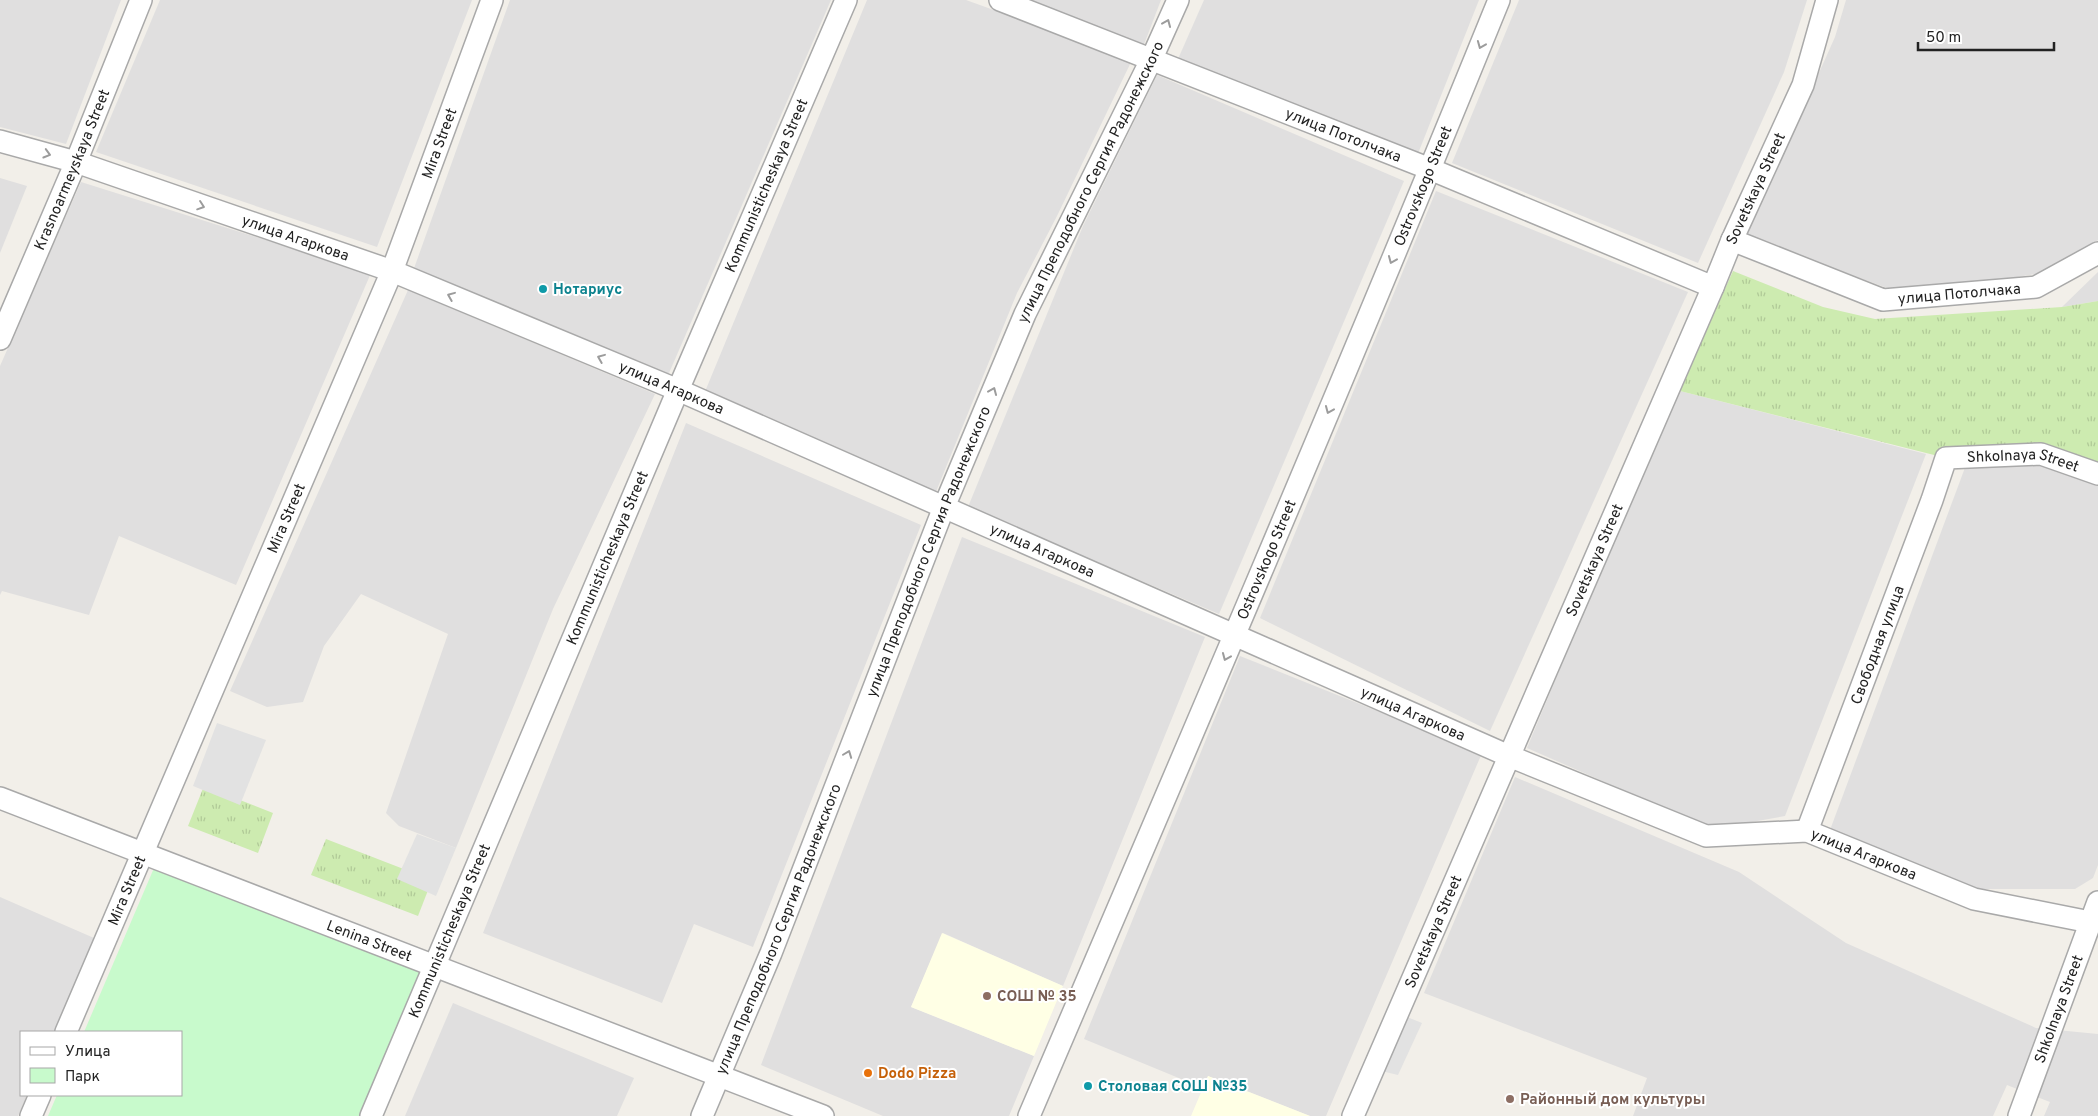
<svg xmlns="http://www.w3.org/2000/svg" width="2098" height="1116" viewBox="0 0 2098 1116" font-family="Overpass,sans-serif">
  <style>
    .residential { fill: #e0dfdf }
    .education { fill: #ffffe5 }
    .grass { fill: url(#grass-tufts) }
    .park { fill: #c8facc }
    .parking { fill: #e2e2e2 }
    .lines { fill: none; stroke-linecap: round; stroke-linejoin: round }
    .minor-casing { stroke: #a9a9a9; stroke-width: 24 }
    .minor { stroke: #fff; stroke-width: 21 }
    .oneway { stroke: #9c9c9c }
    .culture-dot { fill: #0f9aa8; stroke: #fff; stroke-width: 2 }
    .education-dot { fill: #8d6e63; stroke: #fff; stroke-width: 2 }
    .food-dot { fill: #e8710a; stroke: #fff; stroke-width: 2 }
    .labels { text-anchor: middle; stroke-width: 4; stroke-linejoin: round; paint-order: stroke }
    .street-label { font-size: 15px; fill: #222; stroke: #fff }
    .culture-label { font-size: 15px; font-weight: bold; fill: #0d838f; stroke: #fff; text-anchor: start }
    .education-label { font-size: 15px; font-weight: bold; fill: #785e54; stroke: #fff; text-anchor: start }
    .food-label { font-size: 15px; font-weight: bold; fill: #c56008; stroke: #fff; text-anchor: start }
  </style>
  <defs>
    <pattern id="grass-tufts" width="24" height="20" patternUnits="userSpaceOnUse" patternTransform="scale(1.25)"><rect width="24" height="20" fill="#cdebb0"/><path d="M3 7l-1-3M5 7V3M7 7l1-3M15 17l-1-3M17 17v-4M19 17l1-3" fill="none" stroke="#b0c997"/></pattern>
  </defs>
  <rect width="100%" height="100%" fill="#f2efe9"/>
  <g class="residential">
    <path d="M 0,0 L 121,0 L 66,144 L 0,127 Z"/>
    <path d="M 160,0 L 472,0 L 377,247 L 96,152 Z"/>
    <path d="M 510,0 L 831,0 L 666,380 L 412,274 Z"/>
    <path d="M 867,0 L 966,0 L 1132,60 L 1057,216 L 1017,293 L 933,499 L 704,394 Z"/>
    <path d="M 1021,0 L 1161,0 L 1143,47 Z"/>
    <path d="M 1204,0 L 1479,0 L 1417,156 L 1178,59 Z"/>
    <path d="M 1519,0 L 1807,0 L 1784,72 L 1698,263 L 1452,163 Z"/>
    <path d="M 1846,0 L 2098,0 L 2098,240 L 2041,273 L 1906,295 L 1746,236 L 1835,37 Z"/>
    <path d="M 1157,75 L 1404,181 L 1219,614 L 968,507 L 1083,226 Z"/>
    <path d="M 0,178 L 27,186 L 0,253 Z"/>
    <path d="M 81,182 L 371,273 L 236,585 L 119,536 L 89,615 L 2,591 L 0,595 L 0,366 Z"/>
    <path d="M 1436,191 L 1688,292 L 1490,731 L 1260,618 Z"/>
    <path d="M 2098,272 L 2098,301 L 2062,307 Z"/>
    <path d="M 408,290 L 655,394 L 553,609 L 456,848 L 399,826 L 386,813 L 448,634 L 361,594 L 324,646 L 303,702 L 267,707 L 230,691 Z"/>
    <path d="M 1680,391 L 1926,454 L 1785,816 L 1712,829 L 1527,748 L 1660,428 Z"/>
    <path d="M 686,423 L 921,525 L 753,947 L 694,924 L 662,1003 L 483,933 Z"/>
    <path d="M 2031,461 L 2098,479 L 2098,865 L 2093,878 L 2075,889 L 1969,889 L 1830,830 L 1966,465 Z"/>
    <path d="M 962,537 L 1205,637 L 1063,986 L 943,933 L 911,1007 L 1034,1056 L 1009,1116 L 883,1116 L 761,1065 Z"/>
    <path d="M 1240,656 L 1482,753 L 1326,1116 L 1310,1116 L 1208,1076 L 1203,1088 L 1084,1039 Z"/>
    <path d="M 1515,777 L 1739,872 L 1846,943 L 2036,1028 L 2098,1034 L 2098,1116 L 2044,1116 L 2050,1102 L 2007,1085 L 1993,1116 L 1633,1116 L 1647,1078 L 1424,993 Z"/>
    <path d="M 0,897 L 94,938 L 54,1032 L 21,1032 L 21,1095 L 27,1095 L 18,1116 L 0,1116 Z"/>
    <path d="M 453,1003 L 634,1078 L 617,1116 L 405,1116 Z"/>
  </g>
  <g class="education">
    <path d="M 942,933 L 1063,986 L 1034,1056 L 911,1007 Z"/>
    <path d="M 1208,1076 L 1310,1116 L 1191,1116 Z"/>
  </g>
  <g class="grass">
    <path d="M 1733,271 L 1823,307 L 1875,319 L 2062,307 L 2098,301 L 2098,474 L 2041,454 L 1946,458 L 1680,391 L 1676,398 Z"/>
    <path d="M 204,786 L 273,813 L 258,853 L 188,826 Z"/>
    <path d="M 326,839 L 432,880 L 418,916 L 311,875 Z"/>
  </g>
  <path class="park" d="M 154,868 L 422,968 L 360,1116 L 48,1116 L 57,1095 L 181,1095 L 181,1032 L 84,1032 Z"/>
  <g class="parking">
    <path d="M 217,723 L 266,740 L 240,805 L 193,786 Z"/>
    <path d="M 417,834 L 456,848 L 436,896 L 397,879 Z"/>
    <path d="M 1397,1013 L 1422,1023 L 1398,1075 L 1373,1069 Z"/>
  </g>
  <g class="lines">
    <g class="minor-casing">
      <g id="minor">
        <path id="s1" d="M 1000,0 L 1430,169 L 1713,287"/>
        <path id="s2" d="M 0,141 L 76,162 L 392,271 L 678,390 L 1509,756 L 1706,836 L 1807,831 L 1974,899 L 2090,922"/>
        <path id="s3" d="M 1732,240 L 1883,300 L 2036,287 L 2098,253"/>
        <path id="s4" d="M 0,339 L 76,162 L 141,0"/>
        <path id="s5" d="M 0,798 L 823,1116"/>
        <path id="s6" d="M 1807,831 L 1932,500 L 1946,458 L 2041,454 L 2098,474"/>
        <path id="s7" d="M 66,1032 L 392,271 L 492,0"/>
        <path d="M 31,1116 L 40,1095"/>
        <path id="s8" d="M 371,1116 L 678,390 L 846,0"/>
        <path id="s9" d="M 702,1116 L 771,953 L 944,507 L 1025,314 L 1152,58 L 1178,0"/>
        <path id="s10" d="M 1029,1116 C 1188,745 1347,374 1499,0"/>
        <path id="s11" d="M 1353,1116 L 1713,287 L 1732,240 L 1803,85 L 1827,0"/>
        <path id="s12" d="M 2019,1116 L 2098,902"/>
      </g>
    </g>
    <use href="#minor" class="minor"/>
  </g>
  <defs><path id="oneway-chevron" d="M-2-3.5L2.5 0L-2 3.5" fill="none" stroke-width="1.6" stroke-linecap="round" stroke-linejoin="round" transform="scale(1.25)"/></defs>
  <g class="oneway">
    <use href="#oneway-chevron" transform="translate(1167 23) rotate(-67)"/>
    <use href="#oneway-chevron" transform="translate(1481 45) rotate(112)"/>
    <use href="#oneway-chevron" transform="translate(47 154) rotate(16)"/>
    <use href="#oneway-chevron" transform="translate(201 206) rotate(19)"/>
    <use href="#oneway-chevron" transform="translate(1392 260) rotate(113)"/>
    <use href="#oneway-chevron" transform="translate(451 296) rotate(-158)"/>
    <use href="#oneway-chevron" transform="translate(601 358) rotate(-158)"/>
    <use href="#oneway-chevron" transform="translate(993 391) rotate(-67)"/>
    <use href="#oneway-chevron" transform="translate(1329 410) rotate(113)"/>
    <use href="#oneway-chevron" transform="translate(1226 657) rotate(113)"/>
    <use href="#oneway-chevron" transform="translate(848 754) rotate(-69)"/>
  </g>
  <g class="culture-dot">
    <circle cx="543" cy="289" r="5"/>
    <circle cx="1088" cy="1086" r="5"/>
  </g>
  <g class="education-dot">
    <circle cx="987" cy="996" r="5"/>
    <circle cx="1510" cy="1099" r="5"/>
  </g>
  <circle class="food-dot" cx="868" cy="1073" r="5"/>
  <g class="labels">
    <g class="street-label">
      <text dy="5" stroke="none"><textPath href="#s1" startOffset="369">улица Потолчака</textPath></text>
      <text dy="5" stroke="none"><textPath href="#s7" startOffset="964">Mira Street</textPath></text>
      <text dy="5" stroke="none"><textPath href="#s4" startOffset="184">Krasnoarmeyskaya Street</textPath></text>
      <text dy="5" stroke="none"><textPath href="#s9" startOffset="1012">улица Преподобного Сергия Радонежского</textPath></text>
      <text dy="5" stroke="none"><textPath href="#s8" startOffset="1011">Kommunisticheskaya Street</textPath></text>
      <text dy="5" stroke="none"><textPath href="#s10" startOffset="1010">Ostrovskogo Street</textPath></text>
      <text dy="5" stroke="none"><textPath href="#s11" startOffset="1011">Sovetskaya Street</textPath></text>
      <text dy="5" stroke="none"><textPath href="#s2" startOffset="311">улица Агаркова</textPath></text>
      <text dy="5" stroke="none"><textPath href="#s3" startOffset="239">улица Потолчака</textPath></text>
      <text dy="5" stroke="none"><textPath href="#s2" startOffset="716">улица Агаркова</textPath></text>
      <text dy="5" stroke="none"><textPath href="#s6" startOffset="476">Shkolnaya Street</textPath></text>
      <text dy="5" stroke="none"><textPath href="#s7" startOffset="559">Mira Street</textPath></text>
      <text dy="5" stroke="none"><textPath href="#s2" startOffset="1121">улица Агаркова</textPath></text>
      <text dy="5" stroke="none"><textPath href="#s9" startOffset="608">улица Преподобного Сергия Радонежского</textPath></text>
      <text dy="5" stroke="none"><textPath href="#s8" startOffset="606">Kommunisticheskaya Street</textPath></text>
      <text dy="5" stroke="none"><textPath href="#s10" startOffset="605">Ostrovskogo Street</textPath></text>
      <text dy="5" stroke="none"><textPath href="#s11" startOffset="606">Sovetskaya Street</textPath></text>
      <text dy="5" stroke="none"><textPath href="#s6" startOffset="199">Свободная улица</textPath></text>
      <text dy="5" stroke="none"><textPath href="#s2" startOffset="1526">улица Агаркова</textPath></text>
      <text dy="5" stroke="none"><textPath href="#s2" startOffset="2006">улица Агаркова</textPath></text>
      <text dy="5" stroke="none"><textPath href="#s7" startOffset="154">Mira Street</textPath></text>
      <text dy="5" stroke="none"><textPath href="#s9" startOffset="202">улица Преподобного Сергия Радонежского</textPath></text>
      <text dy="5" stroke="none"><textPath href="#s8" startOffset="201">Kommunisticheskaya Street</textPath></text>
      <text dy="5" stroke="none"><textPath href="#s11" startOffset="201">Sovetskaya Street</textPath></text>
      <text dy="5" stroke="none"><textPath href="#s5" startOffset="396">Lenina Street</textPath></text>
      <text dy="5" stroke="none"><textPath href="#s12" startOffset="114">Shkolnaya Street</textPath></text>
    </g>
    <g class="culture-label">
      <text x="553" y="294">Нотариус</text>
      <text x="1098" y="1091">Столовая СОШ №35</text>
    </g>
    <g class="education-label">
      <text x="997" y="1001">СОШ № 35</text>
      <text x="1520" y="1104">Районный дом культуры</text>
    </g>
    <g class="food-label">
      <text x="878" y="1078">Dodo Pizza</text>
    </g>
  </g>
  <rect x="20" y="1031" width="162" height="65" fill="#ffffff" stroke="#a7a7a7"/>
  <rect x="30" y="1047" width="25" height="8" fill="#ffffff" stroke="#a7a7a7"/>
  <text x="65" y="1056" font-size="15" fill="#222222">Улица</text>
  <rect x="30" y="1068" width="25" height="15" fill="#c8facc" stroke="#a7a7a7"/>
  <text x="65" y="1081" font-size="15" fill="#222222">Парк</text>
  <path d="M1918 42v8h136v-8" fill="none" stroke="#222222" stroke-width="2.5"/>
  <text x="1926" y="42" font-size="15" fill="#222222" stroke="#ffffff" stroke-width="4" paint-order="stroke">50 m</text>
</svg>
